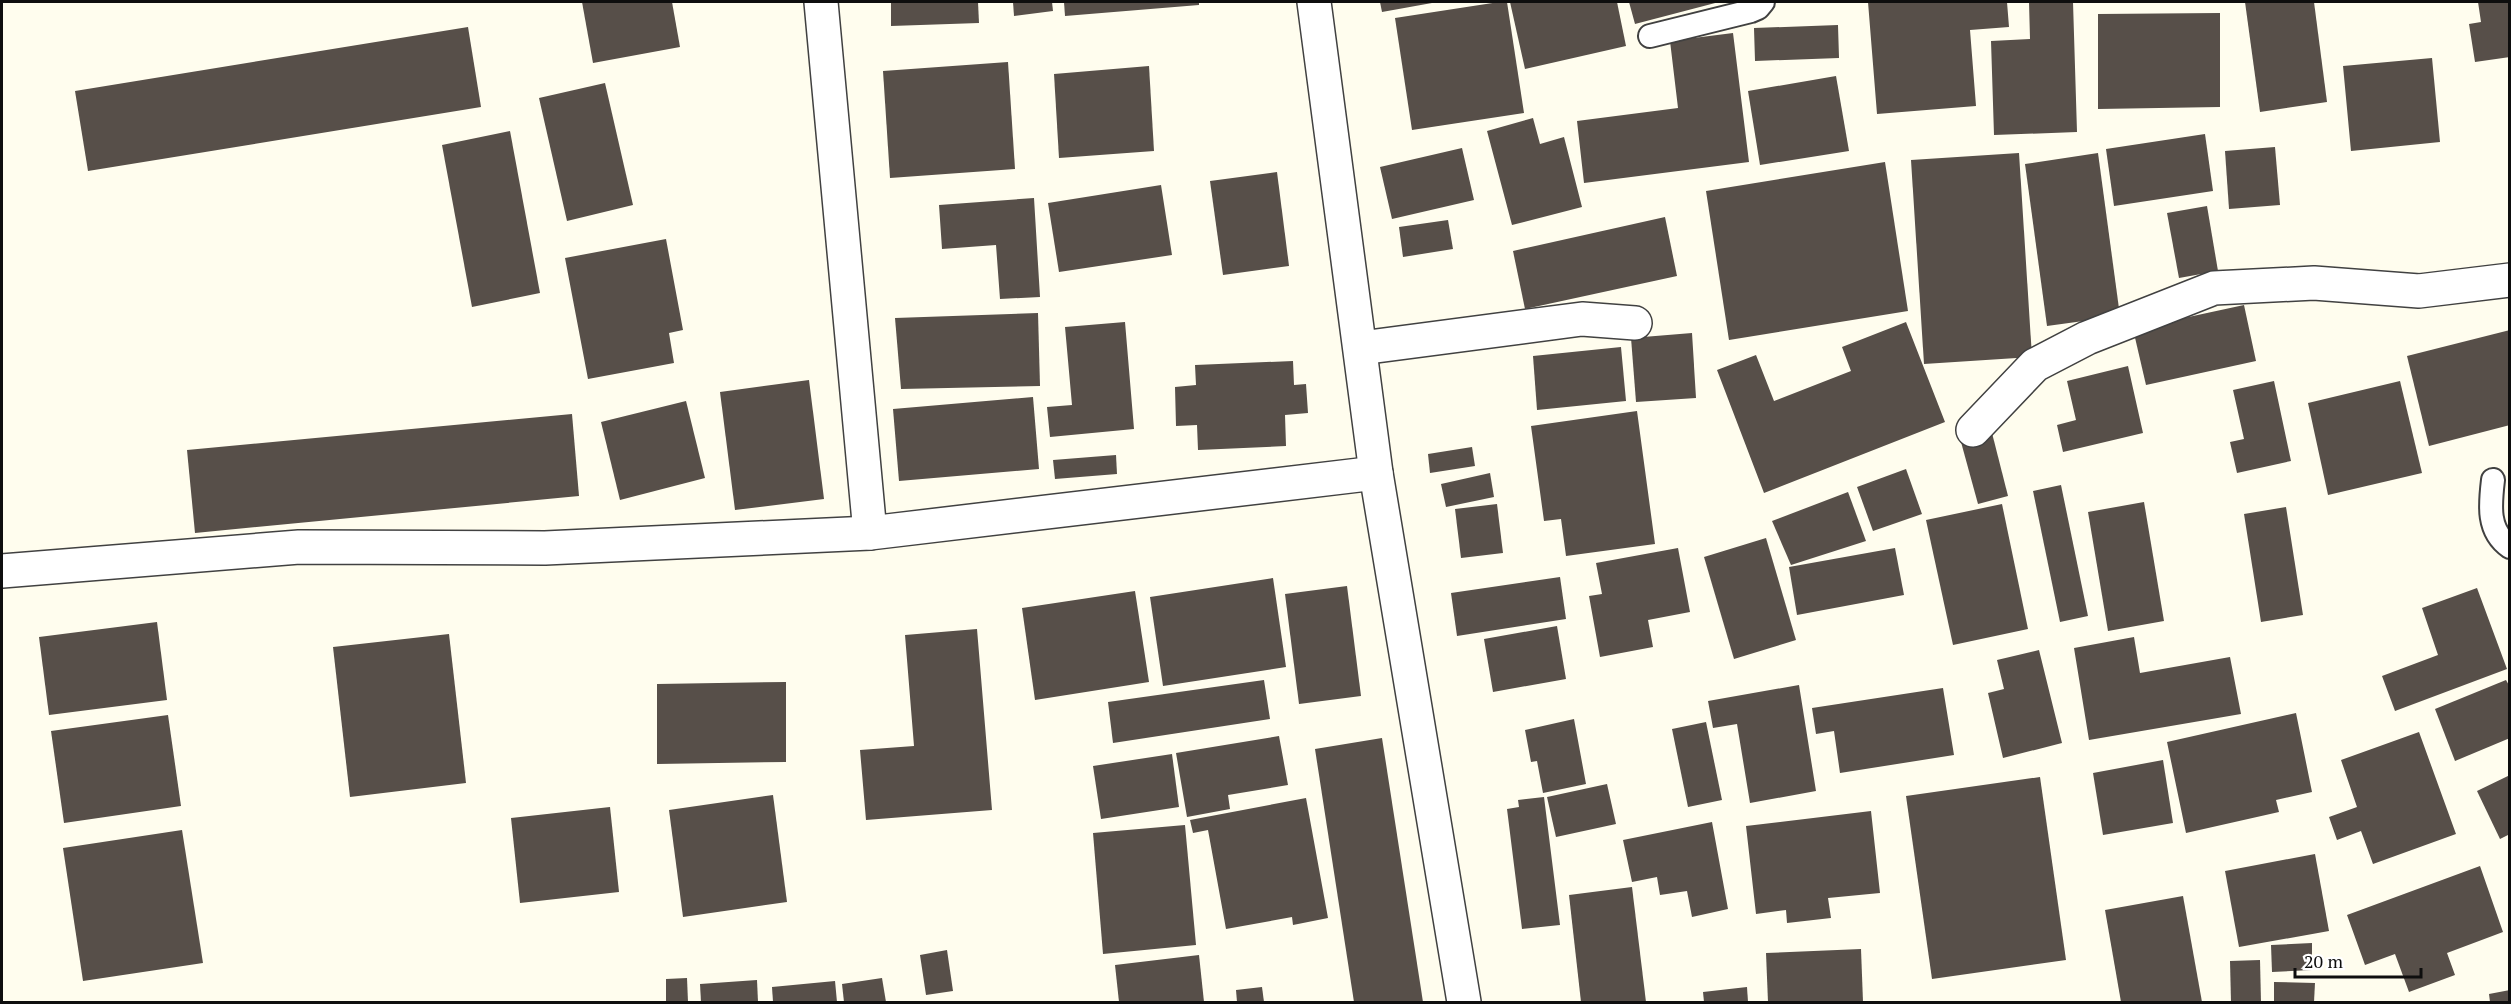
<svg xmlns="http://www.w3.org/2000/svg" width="2511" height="1004" viewBox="0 0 2511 1004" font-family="'PT Serif',serif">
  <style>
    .building { fill: #574f49 }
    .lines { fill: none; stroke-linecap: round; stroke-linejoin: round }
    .lane-casing { stroke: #414141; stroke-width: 26 }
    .street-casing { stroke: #414141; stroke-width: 36 }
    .lane { stroke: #fff; stroke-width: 22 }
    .street { stroke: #fff; stroke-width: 33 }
  </style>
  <rect width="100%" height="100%" fill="#fffdee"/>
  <g class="building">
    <path d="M 582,2 L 672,2 L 680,47 L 593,63 Z"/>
    <path d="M 891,2 L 978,2 L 979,23 L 891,26 Z"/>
    <path d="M 1013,2 L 1052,2 L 1053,11 L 1014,16 Z"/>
    <path d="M 1064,2 L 1199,2 L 1199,5 L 1065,16 Z"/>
    <path d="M 1380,2 L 1432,2 L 1432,3 L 1382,12 Z"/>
    <path d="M 1499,2 L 1507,2 L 1524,113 L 1412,130 L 1395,18 Z"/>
    <path d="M 1510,2 L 1617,2 L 1626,46 L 1525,69 Z"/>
    <path d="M 1629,2 L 1719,2 L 1635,24 Z"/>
    <path d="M 1868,2 L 2007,2 L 2009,27 L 1970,30 L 1976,106 L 1877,114 Z"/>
    <path d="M 2029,2 L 2073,2 L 2077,132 L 1994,135 L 1991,41 L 2030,39 Z"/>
    <path d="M 2245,2 L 2314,2 L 2327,102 L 2260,112 Z"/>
    <path d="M 2478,2 L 2510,2 L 2510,57 L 2475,62 L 2469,24 L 2481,22 Z"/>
    <path d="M 2220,13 L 2220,107 L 2098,109 L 2098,14 Z"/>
    <path d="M 1838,25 L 1839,58 L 1755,61 L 1754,28 Z"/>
    <path d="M 468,27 L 481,107 L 88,171 L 75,91 Z"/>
    <path d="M 1733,33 L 1749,162 L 1584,183 L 1577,121 L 1678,108 L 1670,41 Z"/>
    <path d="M 2432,58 L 2440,142 L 2351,151 L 2343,66 Z"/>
    <path d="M 1008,62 L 1015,169 L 890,178 L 883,71 Z"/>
    <path d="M 1149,66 L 1154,151 L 1059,158 L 1054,74 Z"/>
    <path d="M 1836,76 L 1849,151 L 1760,165 L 1748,91 Z"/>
    <path d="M 605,83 L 633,205 L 567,221 L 539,98 Z"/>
    <path d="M 1533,118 L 1540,144 L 1564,137 L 1582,207 L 1512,225 L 1487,131 Z"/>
    <path d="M 510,131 L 540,293 L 472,307 L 442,145 Z"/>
    <path d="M 2205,134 L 2213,191 L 2114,206 L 2106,149 Z"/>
    <path d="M 2275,147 L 2280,205 L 2229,209 L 2225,151 Z"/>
    <path d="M 1462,148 L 1474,200 L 1392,219 L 1380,167 Z"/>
    <path d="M 2019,153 L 2032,357 L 1924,364 L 1911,160 Z"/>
    <path d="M 2098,153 L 2120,316 L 2047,326 L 2025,164 Z"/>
    <path d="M 1885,162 L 1908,311 L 1729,340 L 1706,191 Z"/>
    <path d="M 1277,172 L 1289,266 L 1223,275 L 1210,181 Z"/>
    <path d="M 1161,185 L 1172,255 L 1059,272 L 1048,203 Z"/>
    <path d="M 1034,198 L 1040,297 L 1000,299 L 996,245 L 942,249 L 939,205 Z"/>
    <path d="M 2207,206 L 2218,271 L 2179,278 L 2167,213 Z"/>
    <path d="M 1665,217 L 1677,276 L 1525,309 L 1513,251 Z"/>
    <path d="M 1448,220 L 1453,249 L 1403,257 L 1399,227 Z"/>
    <path d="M 666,239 L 683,330 L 669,333 L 674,363 L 588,379 L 565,258 Z"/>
    <path d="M 2244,305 L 2256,361 L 2146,385 L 2133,329 Z"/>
    <path d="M 1038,313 L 1040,386 L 901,389 L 895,318 Z"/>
    <path d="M 1125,322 L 1134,429 L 1050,437 L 1047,407 L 1072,405 L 1065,327 Z"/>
    <path d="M 1906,322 L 1945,422 L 1764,493 L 1717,370 L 1756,355 L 1774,401 L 1851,371 L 1842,347 Z"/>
    <path d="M 2510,330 L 2510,425 L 2429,446 L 2407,356 Z"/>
    <path d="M 1692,333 L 1696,398 L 1636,402 L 1631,338 Z"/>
    <path d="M 1621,347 L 1626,401 L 1537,410 L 1533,356 Z"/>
    <path d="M 1293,361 L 1294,385 L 1306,384 L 1308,413 L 1285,415 L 1286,446 L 1198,450 L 1197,425 L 1176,426 L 1175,387 L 1196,385 L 1195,365 Z"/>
    <path d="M 2128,366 L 2143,433 L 2063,452 L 2057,425 L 2076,420 L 2067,381 Z"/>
    <path d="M 809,380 L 824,499 L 735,510 L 720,392 Z"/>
    <path d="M 2274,381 L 2291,461 L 2237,473 L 2230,442 L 2244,439 L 2233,390 Z"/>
    <path d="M 2400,381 L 2422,473 L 2328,495 L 2308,403 Z"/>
    <path d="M 1033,397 L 1039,469 L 899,481 L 893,409 Z"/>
    <path d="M 686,401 L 705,478 L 620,500 L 601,422 Z"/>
    <path d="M 1637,411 L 1655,544 L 1566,556 L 1561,519 L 1544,521 L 1531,426 Z"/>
    <path d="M 572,414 L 579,496 L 195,533 L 187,450 Z"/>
    <path d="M 1992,433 L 2008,496 L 1978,504 L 1961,442 Z"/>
    <path d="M 1472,447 L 1475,466 L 1430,473 L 1428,454 Z"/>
    <path d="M 1116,455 L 1117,474 L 1055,479 L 1053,460 Z"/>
    <path d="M 1906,469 L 1922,514 L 1873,531 L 1857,487 Z"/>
    <path d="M 1490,473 L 1494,497 L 1446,507 L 1441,484 Z"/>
    <path d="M 2061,485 L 2088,616 L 2060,622 L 2033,491 Z"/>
    <path d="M 1848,492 L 1866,541 L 1791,565 L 1772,521 Z"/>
    <path d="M 2144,502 L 2164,621 L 2108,631 L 2088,512 Z"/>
    <path d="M 1497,504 L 1503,553 L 1461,558 L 1455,509 Z"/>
    <path d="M 2002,504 L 2028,629 L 1953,645 L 1926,520 Z"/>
    <path d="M 2286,507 L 2303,615 L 2261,622 L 2244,514 Z"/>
    <path d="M 1766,538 L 1796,640 L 1734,659 L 1704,557 Z"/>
    <path d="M 1678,548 L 1690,612 L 1648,620 L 1653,647 L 1600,657 L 1589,596 L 1602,594 L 1596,563 Z"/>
    <path d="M 1895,548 L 1904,595 L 1797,615 L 1789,567 Z"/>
    <path d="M 1560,577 L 1566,619 L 1457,636 L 1451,593 Z"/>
    <path d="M 1273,578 L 1286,667 L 1163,686 L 1150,597 Z"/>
    <path d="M 1347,586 L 1361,696 L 1299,704 L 1285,594 Z"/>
    <path d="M 2477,588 L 2507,669 L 2395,711 L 2382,676 L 2438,655 L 2422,608 Z"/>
    <path d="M 1135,591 L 1149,682 L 1035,700 L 1022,608 Z"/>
    <path d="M 157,622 L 167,700 L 49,715 L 39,637 Z"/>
    <path d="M 1557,626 L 1566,679 L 1493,692 L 1484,639 Z"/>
    <path d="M 977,629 L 992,810 L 866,820 L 860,750 L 914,746 L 905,635 Z"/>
    <path d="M 449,634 L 466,783 L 350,797 L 333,647 Z"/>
    <path d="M 2134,637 L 2140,673 L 2230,657 L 2241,714 L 2089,740 L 2074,648 Z"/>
    <path d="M 2039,650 L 2062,743 L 2003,758 L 1988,693 L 2004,689 L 1997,660 Z"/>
    <path d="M 1264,680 L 1270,719 L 1113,743 L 1108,702 Z"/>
    <path d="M 2506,680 L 2510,687 L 2510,738 L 2455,761 L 2435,709 Z"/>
    <path d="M 786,682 L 786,762 L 657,764 L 657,684 Z"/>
    <path d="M 1799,685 L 1816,791 L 1750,803 L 1737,724 L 1713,728 L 1708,701 Z"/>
    <path d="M 1943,688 L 1954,755 L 1840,773 L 1834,731 L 1816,734 L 1812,708 Z"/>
    <path d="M 2296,713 L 2312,792 L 2276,800 L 2279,812 L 2186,833 L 2167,742 Z"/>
    <path d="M 168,715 L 181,806 L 64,823 L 51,731 Z"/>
    <path d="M 1574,719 L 1586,784 L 1543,793 L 1537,761 L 1531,762 L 1525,730 Z"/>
    <path d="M 1706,722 L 1722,800 L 1688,807 L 1672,729 Z"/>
    <path d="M 2419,732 L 2456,834 L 2373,864 L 2361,831 L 2337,840 L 2329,817 L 2357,807 L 2341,760 Z"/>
    <path d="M 1279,736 L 1288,785 L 1228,795 L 1230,809 L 1187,817 L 1176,753 Z"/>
    <path d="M 1382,738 L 1423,1002 L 1354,1002 L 1315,749 Z"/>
    <path d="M 1172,754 L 1179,807 L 1101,819 L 1093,766 Z"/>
    <path d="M 2163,760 L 2173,823 L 2103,835 L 2093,773 Z"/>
    <path d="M 2510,775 L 2510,834 L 2500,839 L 2477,791 Z"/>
    <path d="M 2040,777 L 2066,960 L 1932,979 L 1906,796 Z"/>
    <path d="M 1607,784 L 1616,824 L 1556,837 L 1547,797 Z"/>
    <path d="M 773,795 L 787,902 L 683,917 L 669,810 Z"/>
    <path d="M 1544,797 L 1560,925 L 1522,929 L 1507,809 L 1519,807 L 1518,800 Z"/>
    <path d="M 1306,798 L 1328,918 L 1293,925 L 1292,917 L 1226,929 L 1208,830 L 1193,833 L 1190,820 Z"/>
    <path d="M 610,807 L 619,892 L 520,903 L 511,818 Z"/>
    <path d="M 1871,811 L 1880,893 L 1828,898 L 1831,918 L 1787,923 L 1786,910 L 1756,914 L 1746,826 Z"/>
    <path d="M 1712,822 L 1728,909 L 1692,917 L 1687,891 L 1660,895 L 1657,877 L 1632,882 L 1623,840 Z"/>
    <path d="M 1185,825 L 1196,945 L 1103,954 L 1093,833 Z"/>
    <path d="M 182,830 L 203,963 L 83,981 L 63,848 Z"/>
    <path d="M 2315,854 L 2329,931 L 2239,947 L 2225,871 Z"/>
    <path d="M 2480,866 L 2503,932 L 2447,953 L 2455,975 L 2409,992 L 2395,954 L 2365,965 L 2347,915 Z"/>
    <path d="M 1632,887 L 1646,1002 L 1581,1002 L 1569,895 Z"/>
    <path d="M 2183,896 L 2202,1002 L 2121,1002 L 2105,910 Z"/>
    <path d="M 2312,943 L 2312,970 L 2272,972 L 2271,945 Z"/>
    <path d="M 1861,949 L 1863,1002 L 1768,1002 L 1766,953 Z"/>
    <path d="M 947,950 L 953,991 L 926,995 L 920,955 Z"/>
    <path d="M 1199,955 L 1204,1002 L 1119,1002 L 1115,965 Z"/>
    <path d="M 2260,960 L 2261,1002 L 2231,1002 L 2230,961 Z"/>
    <path d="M 687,978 L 688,1002 L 666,1002 L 666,979 Z"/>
    <path d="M 882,978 L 886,1002 L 844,1002 L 842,984 Z"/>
    <path d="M 757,980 L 758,1002 L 701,1002 L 700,984 Z"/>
    <path d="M 835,981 L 837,1002 L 773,1002 L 772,987 Z"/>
    <path d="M 2274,982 L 2315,983 L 2314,1002 L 2274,1002 Z"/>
    <path d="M 1262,987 L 1264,1002 L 1237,1002 L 1236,990 Z"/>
    <path d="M 1747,987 L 1748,1002 L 1704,1002 L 1703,992 Z"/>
    <path d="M 2510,990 L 2510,1002 L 2490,1002 L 2489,994 Z"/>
  </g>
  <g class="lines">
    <g class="lane-casing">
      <g id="lane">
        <path d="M 1650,36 L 1751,11 L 1758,8 L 1763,2"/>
        <path d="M 2493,480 C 2490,505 2487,531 2510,547"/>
      </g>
    </g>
    <g class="street-casing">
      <g id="street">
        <path d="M 821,2 L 870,533"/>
        <path d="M 1314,2 L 1376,473 L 1464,1002"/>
        <path d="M 1361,348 L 1582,319 L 1635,323"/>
        <path d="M 1973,430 L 2035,365 L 2087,338 L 2214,288 L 2314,283 L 2419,291 L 2510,280"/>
        <path d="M 2,571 L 299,547 L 545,548 L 870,533 L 1376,473"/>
      </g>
    </g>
    <use href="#lane" class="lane"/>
    <use href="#street" class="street"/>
  </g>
  <rect width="2511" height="1004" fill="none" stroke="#0e0e0e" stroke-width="6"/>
  <path d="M2295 968v9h126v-9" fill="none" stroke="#0e0e0e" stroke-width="3"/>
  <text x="2304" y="968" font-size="18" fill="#0e0e0e" stroke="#ffffff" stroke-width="4.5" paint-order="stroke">20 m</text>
</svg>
